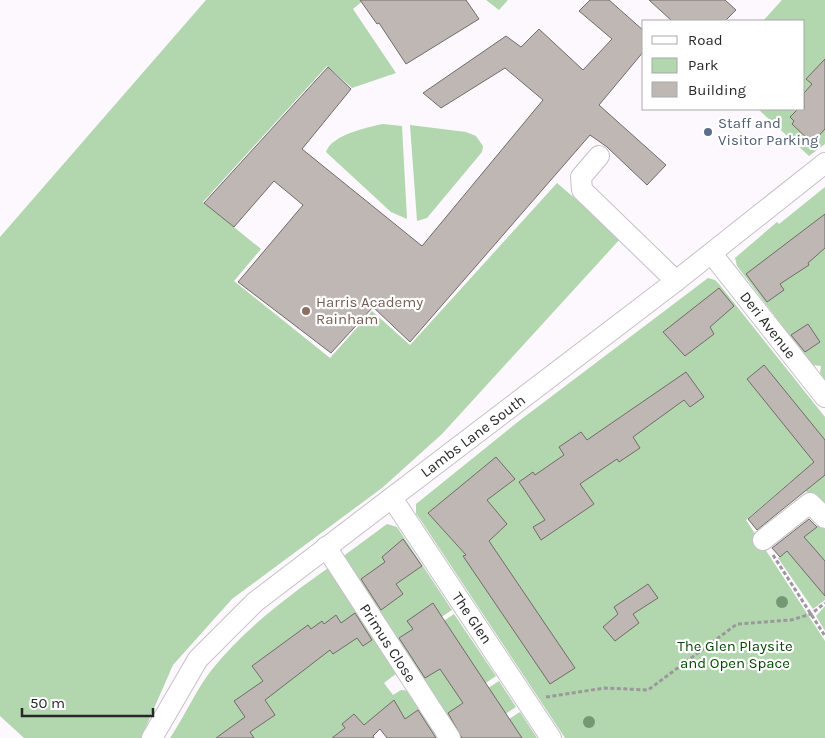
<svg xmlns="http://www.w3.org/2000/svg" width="825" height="738" viewBox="0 0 825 738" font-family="Karla,sans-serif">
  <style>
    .green { fill: #b2d6ad }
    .building { fill: #beb7b4; stroke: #726c69 }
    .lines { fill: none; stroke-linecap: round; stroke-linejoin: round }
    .minor-casing { stroke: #c5c1c7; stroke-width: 22 }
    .path { stroke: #9b989c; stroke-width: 3; stroke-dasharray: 4 2.5; stroke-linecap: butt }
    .minor { stroke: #fff; stroke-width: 20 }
    .tree { fill: #749972 }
    .service-dot { fill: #5c6f8a; stroke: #fff; stroke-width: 2 }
    .education-dot { fill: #8d6e63; stroke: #fff; stroke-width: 2 }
    .labels { text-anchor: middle; stroke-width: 4.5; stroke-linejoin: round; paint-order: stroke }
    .service-label { font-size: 15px; fill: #4e5e75; stroke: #fff; text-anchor: start }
    .education-label { font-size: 15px; fill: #785e54; stroke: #fff; text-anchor: start }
    .street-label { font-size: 15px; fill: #282729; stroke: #fff }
    .park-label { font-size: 15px; fill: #044b00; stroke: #fff }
  </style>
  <rect width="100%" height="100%" fill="#fcf8fe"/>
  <g class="green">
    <path d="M 206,0 L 364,0 L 353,9 L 396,73 L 352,88 L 327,66 L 203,202 L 261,249 L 234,281 L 330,358 L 372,311 L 410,345 L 557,183 L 621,238 L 442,434 L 382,488 L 232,599 L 173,665 L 141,738 L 24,738 L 0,716 L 0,237 Z"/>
    <path d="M 486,0 L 508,0 L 499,10 Z"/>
    <path d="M 782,0 L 825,0 L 825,144 L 809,156 L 758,109 L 804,109 L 804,21 L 763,21 Z"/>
    <path d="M 383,124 L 402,126 L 407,219 L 391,212 L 326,152 C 331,135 368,127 383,124 Z"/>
    <path d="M 410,125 L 466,132 L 476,136 L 483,146 L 482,152 L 427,218 L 417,221 Z"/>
    <path d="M 825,187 L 825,380 L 820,373 L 821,366 L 812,365 L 737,266 L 735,258 L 777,222 L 779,224 Z"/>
    <path d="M 708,278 L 715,280 L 719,284 L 825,417 L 825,510 L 823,511 L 795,478 L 746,520 L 825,641 L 825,738 L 565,738 L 420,519 L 416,514 L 416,504 L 519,421 Z"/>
    <path d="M 387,524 L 397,527 L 452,610 L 425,628 L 427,632 L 454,614 L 496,676 L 461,700 L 463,703 L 456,708 L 460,714 L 471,699 L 499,681 L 516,707 L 489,725 L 483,738 L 457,738 L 338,560 Z"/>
    <path d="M 820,524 L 825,526 L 825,600 L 813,609 L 778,558 Z"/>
    <path d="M 331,566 L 397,673 L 384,683 L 393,695 L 401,690 L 412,691 L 440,734 L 434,738 L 387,738 L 373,718 L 349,738 L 170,738 C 184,717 195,692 210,672 C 244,629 287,597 331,566 Z"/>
    <path d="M 825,606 L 825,631 L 816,616 Z"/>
    <path d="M 520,712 L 537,738 L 486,738 L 492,730 Z"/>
  </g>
  <g class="building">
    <path d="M 360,0 L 466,0 L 479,19 L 406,64 L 379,23 L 377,24 Z"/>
    <path d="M 590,0 L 609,0 L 644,31 L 644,51 L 599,105 L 666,165 L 647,185 L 607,147 L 590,135 L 410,342 L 373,307 L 331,353 L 238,282 L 303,205 L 274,181 L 234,227 L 204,203 L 328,67 L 351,89 L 302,149 L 422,246 L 543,100 L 505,68 L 441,108 L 423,93 L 506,36 L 521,47 L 539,29 L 583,70 L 612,39 L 579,11 Z"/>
    <path d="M 649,0 L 725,0 L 736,10 L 725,21 L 672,21 Z"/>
    <path d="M 825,59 L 825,129 L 812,143 L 792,124 L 794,121 L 790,117 L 798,109 L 804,109 L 804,93 L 812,84 L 806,79 Z"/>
    <path d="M 825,214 L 825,248 L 808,263 L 809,265 L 780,284 L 784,290 L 767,302 L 746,274 Z"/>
    <path d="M 719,288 L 734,306 L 710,327 L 714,334 L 685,356 L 663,332 Z"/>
    <path d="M 808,324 L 820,342 L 805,352 L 791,335 Z"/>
    <path d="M 764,365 L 825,440 L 825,475 L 757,530 L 748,519 L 814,462 L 747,379 Z"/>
    <path d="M 686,372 L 704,397 L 690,407 L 684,400 L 633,437 L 640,448 L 619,462 L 617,459 L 580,484 L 594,504 L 541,540 L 533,527 L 545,520 L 519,482 L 533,472 L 535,475 L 564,455 L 559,447 L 581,432 L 587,440 Z"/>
    <path d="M 496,457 L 515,479 L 487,500 L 507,524 L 489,541 L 575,668 L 550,684 L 463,556 L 466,555 L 428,513 Z"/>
    <path d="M 809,519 L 817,527 L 804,537 L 825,561 L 825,596 L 787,551 L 780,557 L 772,548 Z"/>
    <path d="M 403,539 L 422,566 L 396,584 L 403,594 L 381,610 L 361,579 L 385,562 L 382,557 Z"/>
    <path d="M 648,584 L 658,598 L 633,614 L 639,623 L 615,641 L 603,627 L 618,614 L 614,607 Z"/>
    <path d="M 433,603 L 442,617 L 522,738 L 462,738 L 448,713 L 463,703 L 440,669 L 425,678 L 399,638 L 413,629 L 407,621 Z"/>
    <path d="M 355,613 L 372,640 L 363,646 L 357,638 L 333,654 L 330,650 L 265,700 L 275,715 L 250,732 L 254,738 L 216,738 L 245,717 L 234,701 L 263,681 L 252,666 L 308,625 L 311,629 L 322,621 L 324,624 L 336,615 L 341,623 Z"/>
    <path d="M 394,700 L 405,719 L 418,710 L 436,738 L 387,738 L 380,729 L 373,736 L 374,738 L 332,738 L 345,728 L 342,724 L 354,714 L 364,725 Z"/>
  </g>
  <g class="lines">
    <g class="minor-casing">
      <g id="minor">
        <path d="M 599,156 L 581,177 L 582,190 L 676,281"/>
        <path d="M 712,254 L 825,397"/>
        <path d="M 392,498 L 551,738"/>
        <path d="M 763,540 L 810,503 L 825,518"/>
        <path d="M 326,547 L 450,738"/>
        <path d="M 152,738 L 198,659 L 255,602 L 676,281 L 825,163"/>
      </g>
    </g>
    <g class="path">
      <path d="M 773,555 L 825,636"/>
      <path d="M 546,697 L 605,688 L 648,690 L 737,624 L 791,620 L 811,614 L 825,603"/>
    </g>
    <use href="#minor" class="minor"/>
  </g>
  <g class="tree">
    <circle cx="782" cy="602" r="6"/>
    <circle cx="589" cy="722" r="6"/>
  </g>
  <circle class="service-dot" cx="708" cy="132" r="5"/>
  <circle class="education-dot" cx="306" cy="311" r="5"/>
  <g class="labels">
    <g class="service-label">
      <text x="718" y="128">Staff and<tspan x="718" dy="17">Visitor Parking</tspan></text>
    </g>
    <g class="education-label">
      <text x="316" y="307">Harris Academy<tspan x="316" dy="17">Rainham</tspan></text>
    </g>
    <g class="street-label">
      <text transform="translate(768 325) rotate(52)" y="5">Deri Avenue</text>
      <text transform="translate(473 436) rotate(-37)" y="5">Lambs Lane South</text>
      <text transform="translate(472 618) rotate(56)" y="5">The Glen</text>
      <text transform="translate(388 643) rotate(57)" y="5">Primus Close</text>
    </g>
    <g class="park-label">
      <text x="735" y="651">The Glen Playsite<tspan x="735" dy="17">and Open Space</tspan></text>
    </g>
  </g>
  <rect x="642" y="20" width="162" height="90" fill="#ffffff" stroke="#a9a9a9"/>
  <rect x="652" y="36" width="25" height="8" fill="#ffffff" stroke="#a9a9a9"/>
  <text x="688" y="45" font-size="15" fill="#282729">Road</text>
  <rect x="652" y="58" width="25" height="15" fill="#b2d6ad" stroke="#a9a9a9"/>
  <text x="688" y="70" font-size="15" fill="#282729">Park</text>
  <rect x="652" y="82" width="25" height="15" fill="#beb7b4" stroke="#a9a9a9"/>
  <text x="688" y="95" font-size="15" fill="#282729">Building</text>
  <path d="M22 708v8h131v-8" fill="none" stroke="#282729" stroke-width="2.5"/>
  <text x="30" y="708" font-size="15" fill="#282729" stroke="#ffffff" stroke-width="4" paint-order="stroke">50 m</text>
</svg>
